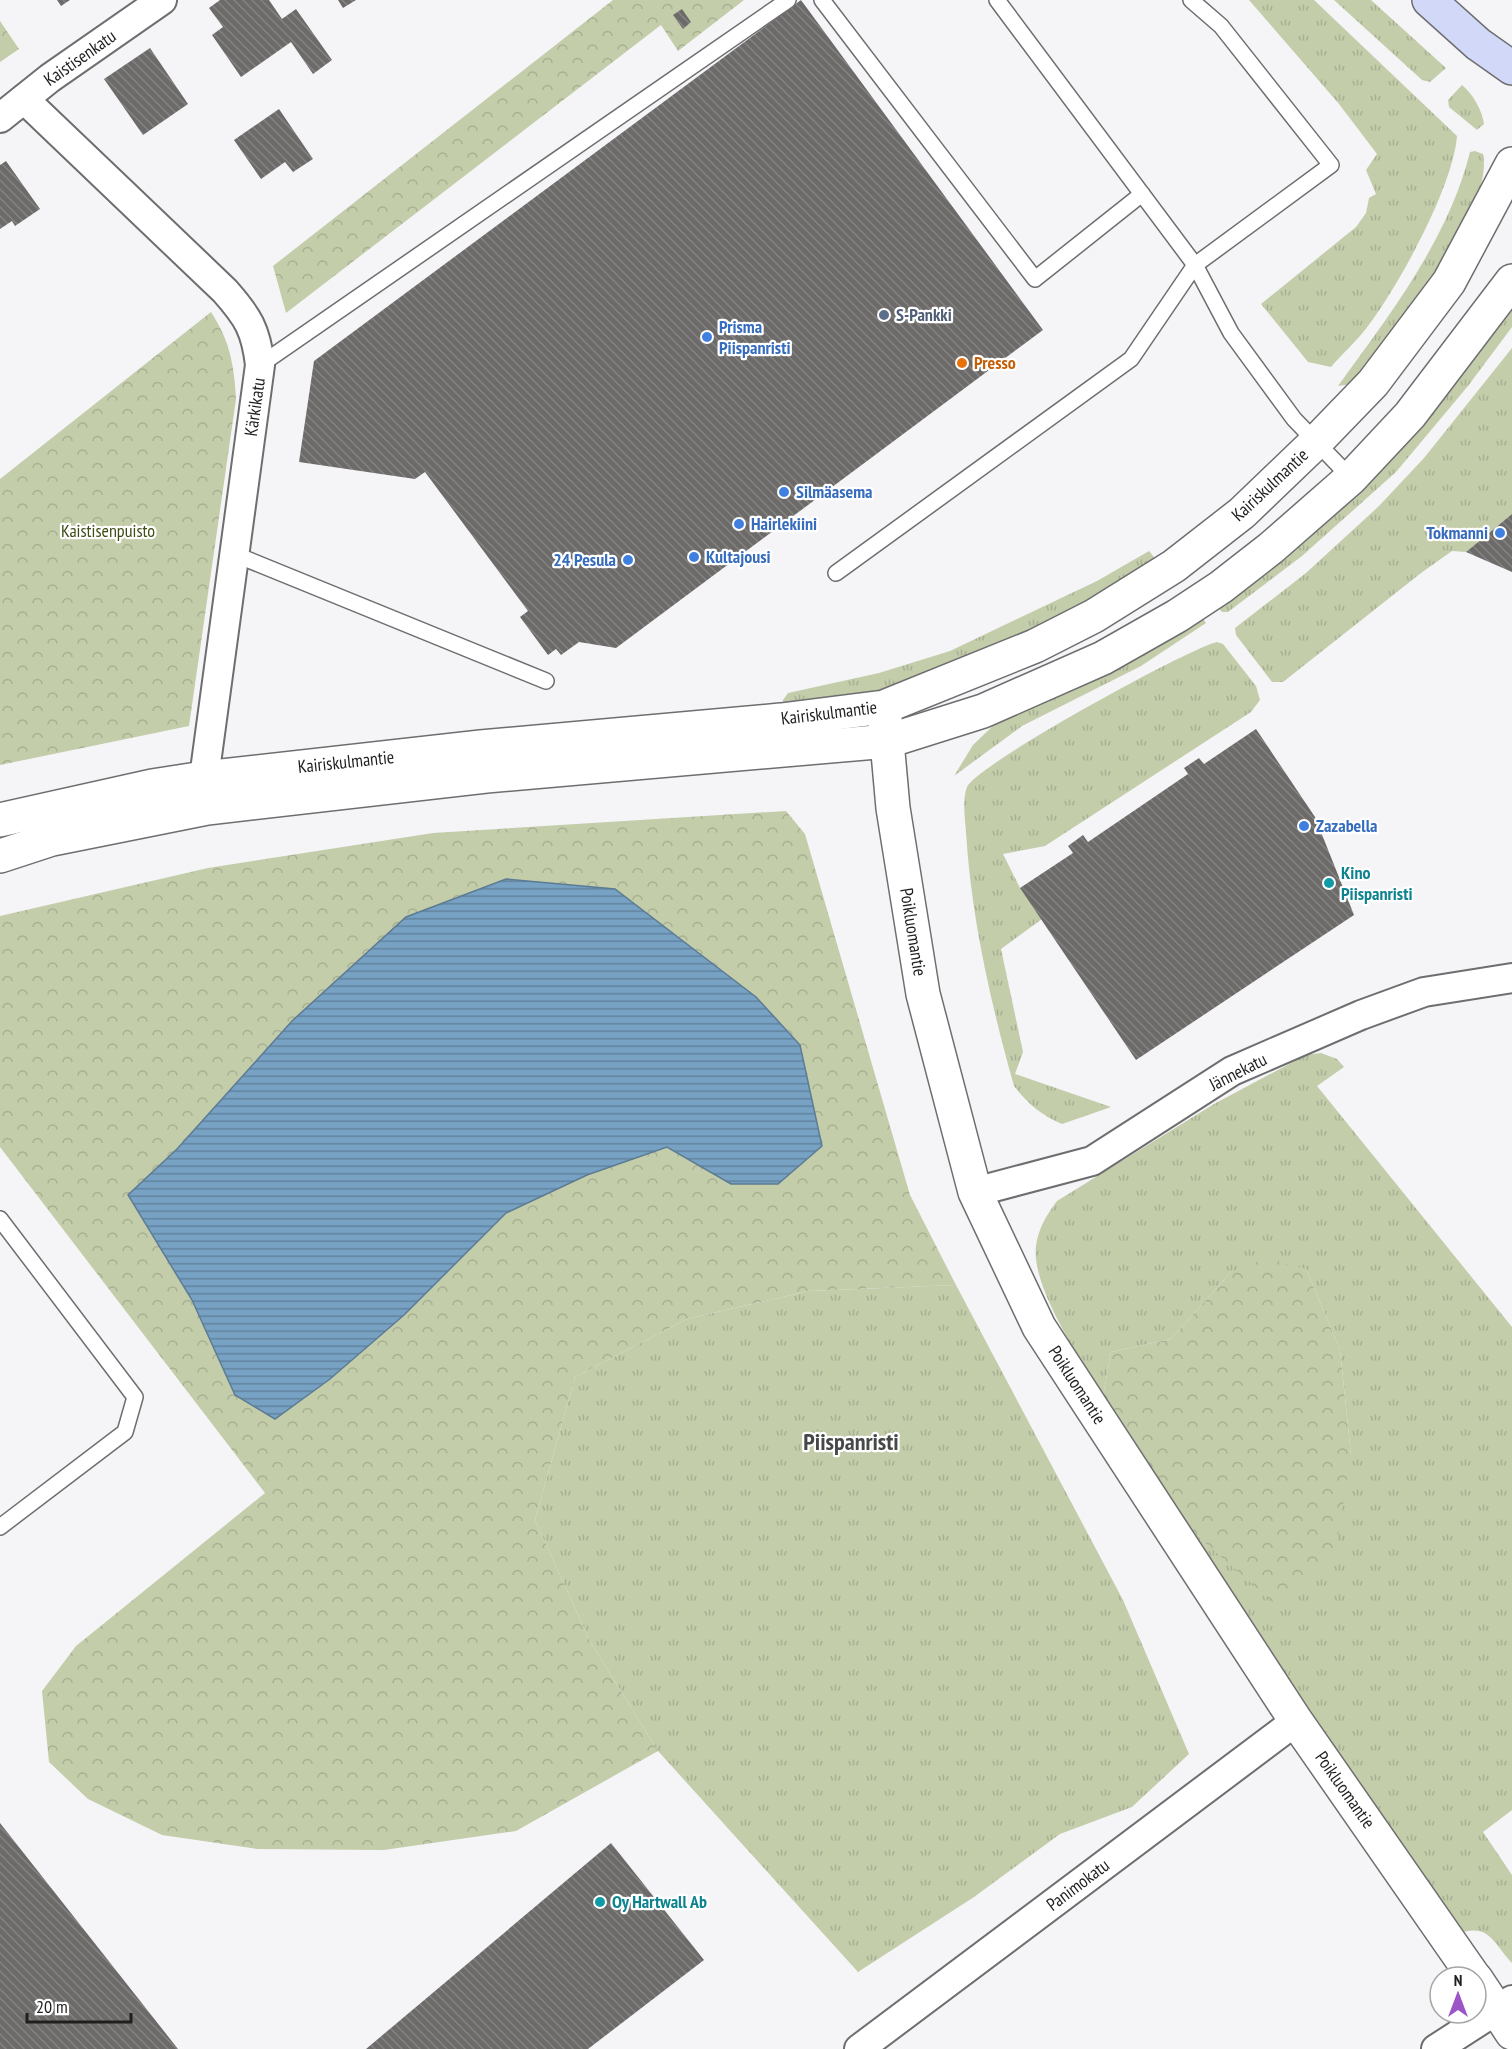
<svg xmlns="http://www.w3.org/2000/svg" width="1512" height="2049" viewBox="0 0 1512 2049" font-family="'PT Sans Narrow',sans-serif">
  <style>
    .grass { fill: url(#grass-tufts) }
    .forest { fill: url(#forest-crowns); fill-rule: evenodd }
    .water { fill: url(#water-rules); stroke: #5d7b93; stroke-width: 1.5 }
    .building { fill: url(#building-back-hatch) }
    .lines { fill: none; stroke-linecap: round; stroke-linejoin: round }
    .service-casing { stroke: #6e6e71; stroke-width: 18 }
    .minor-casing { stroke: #6e6e71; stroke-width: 32 }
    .tertiary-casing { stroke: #6e6e71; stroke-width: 36 }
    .secondary-casing { stroke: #6e6e71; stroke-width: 36 }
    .service { stroke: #fff; stroke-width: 15 }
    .minor { stroke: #fff; stroke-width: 28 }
    .tertiary { stroke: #fff; stroke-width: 33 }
    .secondary { stroke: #d2d8f8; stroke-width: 33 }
    .service-dot { fill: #5c6f8a; stroke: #fff; stroke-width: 2 }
    .shop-dot { fill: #3f7fe0; stroke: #fff; stroke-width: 2 }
    .food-dot { fill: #e8710a; stroke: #fff; stroke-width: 2 }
    .culture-dot { fill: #0f9aa8; stroke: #fff; stroke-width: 2 }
    .labels { text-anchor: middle; stroke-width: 4.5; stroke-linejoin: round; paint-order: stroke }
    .street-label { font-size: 18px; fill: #1f1f20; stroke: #fff }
    .service-label { font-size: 18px; font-weight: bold; fill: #4e5e75; stroke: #fff; text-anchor: start }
    .shop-label { font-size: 18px; font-weight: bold; fill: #366cbe; stroke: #fff; text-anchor: start }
    .food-label { font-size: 18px; font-weight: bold; fill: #c56008; stroke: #fff; text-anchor: start }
    .park-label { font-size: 18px; fill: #404c15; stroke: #fff }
    .culture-label { font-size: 18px; font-weight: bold; fill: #0d838f; stroke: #fff; text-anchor: start }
    .district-label { font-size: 24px; font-weight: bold; fill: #464749; stroke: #fff }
  </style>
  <defs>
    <pattern id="grass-tufts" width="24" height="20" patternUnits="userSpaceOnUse" patternTransform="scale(1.5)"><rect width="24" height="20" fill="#c3cdaa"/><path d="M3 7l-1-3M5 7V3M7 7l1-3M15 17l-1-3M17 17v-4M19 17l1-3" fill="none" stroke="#a7b092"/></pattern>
    <pattern id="forest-crowns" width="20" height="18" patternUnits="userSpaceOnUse" patternTransform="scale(1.5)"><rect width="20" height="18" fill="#c3cdaa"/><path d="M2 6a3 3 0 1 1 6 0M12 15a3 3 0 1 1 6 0" fill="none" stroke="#a7b092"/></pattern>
    <pattern id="water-rules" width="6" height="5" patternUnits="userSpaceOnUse" patternTransform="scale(1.5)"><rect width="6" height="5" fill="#77a2c4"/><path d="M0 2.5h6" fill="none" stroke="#61839f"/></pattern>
    <pattern id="building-back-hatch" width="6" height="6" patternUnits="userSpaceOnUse" patternTransform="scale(1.5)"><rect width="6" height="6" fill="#6d6b69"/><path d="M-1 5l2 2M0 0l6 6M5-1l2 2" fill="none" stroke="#858382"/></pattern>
  </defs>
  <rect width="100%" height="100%" fill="#f5f5f8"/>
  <g class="grass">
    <path d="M 1249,0 L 1314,0 L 1457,136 C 1453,187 1399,285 1368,326 C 1357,341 1343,353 1331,367 L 1308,362 L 1261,304 L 1356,227 L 1366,213 L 1369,198 L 1376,194 L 1366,170 L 1377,154 L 1339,104 Z"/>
    <path d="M 1334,0 L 1371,0 L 1446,68 L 1430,82 L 1422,80 Z"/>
    <path d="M 1462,85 C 1473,94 1482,110 1484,124 L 1477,130 L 1449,107 L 1448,100 Z"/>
    <path d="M 1475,151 L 1483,154 C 1495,214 1388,335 1352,384 L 1338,386 C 1390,314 1448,240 1470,152 Z"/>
    <path d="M 1512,296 L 1512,327 L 1468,386 L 1396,472 L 1302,556 L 1228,612 L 1222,612 L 1217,606 Z"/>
    <path d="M 1512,348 L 1512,514 L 1466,552 L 1452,551 L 1421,573 L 1283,682 L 1272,682 L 1236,635 L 1235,628 L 1306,573 L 1379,506 L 1424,458 Z"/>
    <path d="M 1149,551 L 1158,562 L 1107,598 L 955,669 L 871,693 L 783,711 L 783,700 L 788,693 L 879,673 L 950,651 L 1097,581 Z"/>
    <path d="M 1198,611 L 1206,623 L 1141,666 L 1022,726 L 954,776 L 973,745 L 1000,719 Z"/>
    <path d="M 1217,642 L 1223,644 L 1256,686 L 1260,700 L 1251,712 L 1045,846 L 1003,854 L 1020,888 L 1042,919 L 1001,949 L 1023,1052 L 1015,1074 L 1111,1107 L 1062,1124 C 1041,1115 1028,1104 1014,1086 C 991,1004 971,917 966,832 C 965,818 962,800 967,787 C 976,765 1187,649 1217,642 Z"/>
    <path d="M 1321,1053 L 1337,1059 L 1344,1067 L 1317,1086 L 1512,1327 L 1512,1810 L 1483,1832 L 1512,1875 L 1512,1963 C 1492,1942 1489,1921 1455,1935 L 1180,1521 L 1351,1455 L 1340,1350 L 1306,1269 L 1231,1272 L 1171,1339 L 1111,1352 L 1103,1397 C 1082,1361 1031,1288 1036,1246 C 1038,1229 1047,1214 1057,1201 L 1214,1104 L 1306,1055 Z"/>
    <path d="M 956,1285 L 1123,1600 L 1189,1754 L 1132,1807 L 1060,1834 L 974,1897 L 858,1972 L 658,1751 L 590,1641 L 535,1520 L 575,1377 L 687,1319 L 809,1291 Z"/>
  </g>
  <g class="forest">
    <path d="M 613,0 L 744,0 L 678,51 L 661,25 L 286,313 L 273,266 Z"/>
    <path d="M 0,21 L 19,49 L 0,62 Z"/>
    <path d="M 211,312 C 230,341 234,365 236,399 L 189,726 L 0,765 L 0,479 Z"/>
    <path d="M 786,811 L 805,834 L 910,1195 L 956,1285 L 809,1291 L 687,1319 L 575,1377 L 535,1520 L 590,1641 L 658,1751 L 516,1831 L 384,1850 L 257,1849 L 162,1835 L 88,1799 L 49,1762 L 42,1691 L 76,1646 L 265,1493 L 0,1147 L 0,916 L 208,868 L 433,833 ZM 688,948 L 756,997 L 777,1184 L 731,1184 L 667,1147 L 587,1175 L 506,1213 L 404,1315 L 330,1379 L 275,1419 L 235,1394 L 192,1300 L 128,1195 L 177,1149 Z"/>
    <path d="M 1266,1258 L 1306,1269 L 1340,1350 L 1351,1455 L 1337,1543 L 1317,1580 L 1273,1602 L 1180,1521 L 1103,1397 L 1111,1352 L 1171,1339 L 1231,1272 Z"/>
  </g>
  <path class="water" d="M 506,879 L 615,889 L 756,997 L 800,1045 L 822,1146 L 778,1184 L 731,1184 L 667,1147 L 587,1175 L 506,1213 L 404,1315 L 330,1379 L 275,1419 L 235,1395 L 192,1300 L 128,1195 L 177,1149 L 292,1021 L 406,917 Z"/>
  <g class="building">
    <path d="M 57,0 L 70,0 L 61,6 Z"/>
    <path d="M 220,0 L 269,0 L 282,19 L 296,9 L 332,60 L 313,74 L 291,42 L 241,77 L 212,35 L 223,27 L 209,8 Z"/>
    <path d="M 338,0 L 356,0 L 343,8 Z"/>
    <path d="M 801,0 L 1043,330 L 616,648 L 579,642 L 561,655 L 556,649 L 548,655 L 520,617 L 528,611 L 425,472 L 415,479 L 299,462 L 314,361 Z"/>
    <path d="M 682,9 L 691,22 L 683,29 L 673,15 Z"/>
    <path d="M 150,48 L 188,104 L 143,135 L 104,79 Z"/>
    <path d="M 279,109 L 313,159 L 293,172 L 285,162 L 261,179 L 234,140 Z"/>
    <path d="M 6,161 L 40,209 L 15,226 L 12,221 L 0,229 L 0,165 Z"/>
    <path d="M 1512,514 L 1512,572 L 1466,552 Z"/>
    <path d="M 1256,729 L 1315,817 L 1354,915 L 1136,1060 L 1020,888 L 1073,853 L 1068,846 L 1083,835 L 1088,842 L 1188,774 L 1184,768 L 1199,758 L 1204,764 Z"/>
    <path d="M 0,1823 L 178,2049 L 0,2049 Z"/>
    <path d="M 611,1843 L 704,1960 L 588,2049 L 366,2049 Z"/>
  </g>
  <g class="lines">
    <g class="service-casing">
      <g id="service">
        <path d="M 822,0 L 1035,279 L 1142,194"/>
        <path d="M 997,0 L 1195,265 L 1231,333 L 1294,419 L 1351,478"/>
        <path d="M 260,365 L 788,0"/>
        <path d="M 234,554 L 546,681"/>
        <path d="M 836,573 L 1131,359 L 1195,265 L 1331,165 L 1221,26 L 1191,0"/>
        <path d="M 0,1219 L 135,1397 L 125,1432 L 0,1527"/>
      </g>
    </g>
    <g class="minor-casing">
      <g id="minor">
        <path d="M 24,99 L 225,291 C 248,317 256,330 260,365 L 204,778 L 206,800"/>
        <path d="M 0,118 L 50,78 L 162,0"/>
        <path d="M 975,1192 L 1092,1161 L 1232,1071 L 1361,1015 L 1424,992 L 1512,978"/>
        <path d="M 859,2049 L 1296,1721"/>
        <path d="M 1436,2049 L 1512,2000"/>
      </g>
    </g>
    <g class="tertiary-casing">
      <g id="tertiary">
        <path d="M 885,719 L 893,808 L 923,994 L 975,1192 L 1039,1327 L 1296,1721 L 1474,1977"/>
        <path d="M 0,820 L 152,786 L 204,778 L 481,747 L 781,720 L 884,707 L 1035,646 L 1094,616 L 1174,566 L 1242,513 L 1316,442 L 1373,383 L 1449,282 L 1512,164"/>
        <path d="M 0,856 L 52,839 L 207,808 L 486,776 L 888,741 L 983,711 L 1103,658 L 1177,616 L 1221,587 L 1271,548 L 1351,478 L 1410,415 L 1512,281"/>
        <path d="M 1476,1979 L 1512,2033"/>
      </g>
    </g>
    <g class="secondary-casing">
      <path id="secondary" d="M 1429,0 L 1478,44 L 1512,68"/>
    </g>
    <use href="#service" class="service"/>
    <use href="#minor" class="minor"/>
    <use href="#tertiary" class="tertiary"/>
    <use href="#secondary" class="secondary"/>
  </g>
  <circle class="service-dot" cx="884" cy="315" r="6"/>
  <g class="shop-dot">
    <circle cx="707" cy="337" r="6"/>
    <circle cx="784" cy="492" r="6"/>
    <circle cx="739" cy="524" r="6"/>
    <circle cx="1500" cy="533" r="6"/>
    <circle cx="694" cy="557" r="6"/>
    <circle cx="628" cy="560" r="6"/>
    <circle cx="1304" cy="826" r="6"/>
  </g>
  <circle class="food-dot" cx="962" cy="363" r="6"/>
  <g class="culture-dot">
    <circle cx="1329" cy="883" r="6"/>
    <circle cx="600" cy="1902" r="6"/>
  </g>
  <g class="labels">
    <g class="street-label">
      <text transform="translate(80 58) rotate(-35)" y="6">Kaistisenkatu</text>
      <text transform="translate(255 407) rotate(-82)" y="6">Kärkikatu</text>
      <text transform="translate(1270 485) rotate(-43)" y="6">Kairiskulmantie</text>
      <text transform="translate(829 713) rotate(-7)" y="6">Kairiskulmantie</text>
      <text transform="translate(346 762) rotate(-6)" y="6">Kairiskulmantie</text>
      <text transform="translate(913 932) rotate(81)" y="6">Poikluomantie</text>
      <text transform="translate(1238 1072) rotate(-27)" y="6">Jännekatu</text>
      <text transform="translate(1077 1385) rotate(57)" y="6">Poikluomantie</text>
      <text transform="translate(1345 1790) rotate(55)" y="6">Poikluomantie</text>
      <text transform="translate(1078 1885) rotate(-37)" y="6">Panimokatu</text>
    </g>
    <g class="service-label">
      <text x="896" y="321">S-Pankki</text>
    </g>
    <g class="shop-label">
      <text x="719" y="333">Prisma<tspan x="719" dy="21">Piispanristi</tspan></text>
      <text x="796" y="498">Silmäasema</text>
      <text x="751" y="530">Hairlekiini</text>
      <text x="1488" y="539" text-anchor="end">Tokmanni</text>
      <text x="706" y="563">Kultajousi</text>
      <text x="616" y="566" text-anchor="end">24 Pesula</text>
      <text x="1316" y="832">Zazabella</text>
    </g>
    <g class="food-label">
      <text x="974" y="369">Presso</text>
    </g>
    <g class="park-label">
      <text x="108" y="537">Kaistisenpuisto</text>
    </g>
    <g class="culture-label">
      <text x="1341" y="879">Kino<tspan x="1341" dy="21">Piispanristi</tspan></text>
      <text x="612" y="1908">Oy Hartwall Ab</text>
    </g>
    <g class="district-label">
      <text x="851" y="1450">Piispanristi</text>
    </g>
  </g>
  <g transform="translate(1458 1995)"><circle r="28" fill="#ffffff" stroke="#a5a5a6" stroke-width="1.5"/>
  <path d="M0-4.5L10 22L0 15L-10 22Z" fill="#9c54c7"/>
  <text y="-9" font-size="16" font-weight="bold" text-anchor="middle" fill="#1f1f20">N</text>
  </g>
  <path d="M27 2013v9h104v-9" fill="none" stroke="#1f1f20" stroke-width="3"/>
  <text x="36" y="2013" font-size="18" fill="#1f1f20" stroke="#ffffff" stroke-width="4.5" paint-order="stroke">20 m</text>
</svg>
